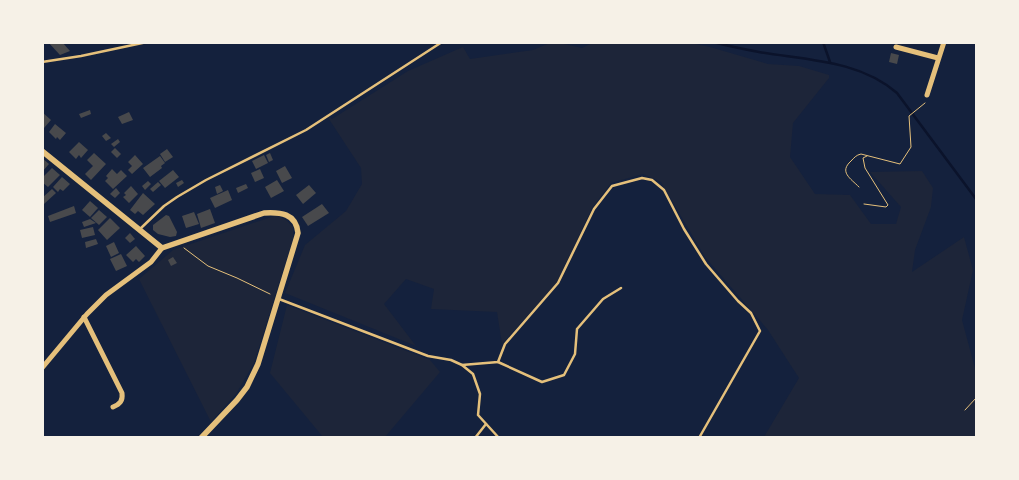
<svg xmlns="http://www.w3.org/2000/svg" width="1019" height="480" viewBox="0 0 1019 480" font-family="'Crimson Pro',serif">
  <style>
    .green { fill: #1d2539 }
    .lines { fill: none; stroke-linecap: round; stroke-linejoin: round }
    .stream { stroke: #0b132b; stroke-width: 2.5 }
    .building { fill: #48494c }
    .path { stroke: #e5c07b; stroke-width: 1 }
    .service { stroke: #e5c07b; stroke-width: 2.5 }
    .minor { stroke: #e5c07b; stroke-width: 5 }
    .tertiary { stroke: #e5c07b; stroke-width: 5.5 }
  </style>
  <rect width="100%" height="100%" fill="#14213d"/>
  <g class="green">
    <path d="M 594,42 L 686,42 L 710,47 L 768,64 L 799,66 L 829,75 L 829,78 L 793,123 L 790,157 L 815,194 L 850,195 L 871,224 L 896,224 L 901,207 L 870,172 L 922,171 L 933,188 L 931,207 L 915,250 L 912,272 L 964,237 L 973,270 L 962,320 L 976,372 L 976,437 L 764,437 L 799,378 L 768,330 L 705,257 L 661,182 L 643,174 L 611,183 L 592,208 L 556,284 L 502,344 L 497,312 L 431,309 L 434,289 L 406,279 L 384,304 L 416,346 L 285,293 L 305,245 L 346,211 L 362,184 L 361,168 L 325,113 L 332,119 L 408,71 L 463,47 L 470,59 L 533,50 L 550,43 L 560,43 L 582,48 Z"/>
    <path d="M 277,215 L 286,220 L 293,227 L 293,239 L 254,363 L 236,394 L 211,422 L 139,279 L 173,250 Z"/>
    <path d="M 287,305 L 430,360 L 440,372 L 385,437 L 323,437 L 270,373 Z"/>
  </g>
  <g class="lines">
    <g class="stream">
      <path d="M 713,42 C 728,46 743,49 759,52 C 806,60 859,60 897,93 L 976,199"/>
      <path d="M 823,42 L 830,62"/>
    </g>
  </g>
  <g class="building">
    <path d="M 48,42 L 62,42 L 70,51 L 60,55 Z"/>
    <path d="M 891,53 L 899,55 L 897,64 L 889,62 Z"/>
    <path d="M 90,110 L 91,114 L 81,118 L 79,114 Z"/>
    <path d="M 42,112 L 51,120 L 44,128 L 42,126 Z"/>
    <path d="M 129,112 L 133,120 L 122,124 L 118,117 Z"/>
    <path d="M 55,124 L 66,133 L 60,140 L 57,137 L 56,139 L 49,132 Z"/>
    <path d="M 106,133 L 111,138 L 106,141 L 102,136 Z"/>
    <path d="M 118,139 L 120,142 L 114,147 L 111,144 Z"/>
    <path d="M 79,142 L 88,150 L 81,158 L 79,155 L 76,159 L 69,152 Z"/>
    <path d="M 115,148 L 121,154 L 117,158 L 111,152 Z"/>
    <path d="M 167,149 L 173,157 L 165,162 L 160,154 Z"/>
    <path d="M 94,153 L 106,164 L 91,180 L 85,174 L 93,166 L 87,160 Z"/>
    <path d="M 270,153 L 273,160 L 269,162 L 266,155 Z"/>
    <path d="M 135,155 L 143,164 L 132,174 L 128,170 L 132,166 L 128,162 Z"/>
    <path d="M 264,155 L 268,163 L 256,169 L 252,161 Z"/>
    <path d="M 160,156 L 165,163 L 161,166 L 162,168 L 150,177 L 143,168 Z"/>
    <path d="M 42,158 L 49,164 L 42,172 Z"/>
    <path d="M 285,166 L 292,178 L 282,183 L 276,171 Z"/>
    <path d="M 52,168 L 60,175 L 48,187 L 42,182 L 42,178 Z"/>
    <path d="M 112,169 L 117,174 L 121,170 L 127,176 L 113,189 L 105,181 L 108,178 L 106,176 Z"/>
    <path d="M 260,169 L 264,178 L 255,182 L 251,173 Z"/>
    <path d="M 173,170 L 179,177 L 165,188 L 159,181 Z"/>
    <path d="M 62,177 L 70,184 L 63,191 L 60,189 L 58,192 L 53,187 Z"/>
    <path d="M 182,180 L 184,183 L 178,187 L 176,183 Z"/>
    <path d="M 277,180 L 284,191 L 271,198 L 265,187 Z"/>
    <path d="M 148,181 L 151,184 L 145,190 L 142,186 Z"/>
    <path d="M 158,182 L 161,185 L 153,192 L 150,189 Z"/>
    <path d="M 246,184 L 248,188 L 238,193 L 236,188 Z"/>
    <path d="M 220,185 L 223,191 L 217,194 L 215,187 Z"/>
    <path d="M 309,185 L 316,193 L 303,204 L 296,195 Z"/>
    <path d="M 131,186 L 138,194 L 129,203 L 123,197 L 126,195 L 124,193 Z"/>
    <path d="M 116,188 L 120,193 L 115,198 L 110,194 Z"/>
    <path d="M 52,189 L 56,193 L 44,204 L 42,198 Z"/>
    <path d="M 228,190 L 232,200 L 215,208 L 210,198 Z"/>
    <path d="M 143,193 L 155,204 L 143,215 L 138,211 L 135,214 L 130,210 Z"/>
    <path d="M 90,201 L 98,208 L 90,217 L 82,210 Z"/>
    <path d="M 322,204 L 329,213 L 308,226 L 302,217 Z"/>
    <path d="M 74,206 L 76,213 L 50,222 L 48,216 Z"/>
    <path d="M 210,209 L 215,223 L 201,228 L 197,214 Z"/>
    <path d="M 99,210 L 107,217 L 99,225 L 91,218 Z"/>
    <path d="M 194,212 L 199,224 L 186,228 L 182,216 Z"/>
    <path d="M 166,215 L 169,216 L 177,232 L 176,236 L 170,237 L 158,234 L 153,230 L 153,225 Z"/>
    <path d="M 110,218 L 120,228 L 107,240 L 98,230 Z"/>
    <path d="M 90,219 L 96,223 L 84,227 L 82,222 Z"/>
    <path d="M 93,227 L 95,235 L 82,238 L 80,230 Z"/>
    <path d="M 130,233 L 135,239 L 130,243 L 125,238 Z"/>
    <path d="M 96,239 L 98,244 L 86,248 L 85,242 Z"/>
    <path d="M 114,242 L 119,253 L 111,257 L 106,246 Z"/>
    <path d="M 136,246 L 145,256 L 139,262 L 136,259 L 133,262 L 126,255 Z"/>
    <path d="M 121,254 L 127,266 L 116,271 L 110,259 Z"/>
    <path d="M 173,257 L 177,263 L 171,266 L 168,260 Z"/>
  </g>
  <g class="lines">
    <g class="path">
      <path d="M 859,187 C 850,178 839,172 851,161 C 854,158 856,155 861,154 L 900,164 L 911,147 L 909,116 L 925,103"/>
      <path d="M 864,204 L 886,207 L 888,205 L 865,168 L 863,158 L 867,156"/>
      <path d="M 184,248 L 208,266 L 237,278 L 270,294"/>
      <path d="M 965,410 L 976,398"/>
    </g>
    <g class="service">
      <path d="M 42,62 L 81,56 L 147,42"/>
      <path d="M 140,229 L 164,206 L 177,197 L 206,180 L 306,130 L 442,42"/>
      <path d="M 279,299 L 428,356 L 451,360 L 462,365 L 473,374 L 480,394 L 478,415 L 499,438"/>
      <path d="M 498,362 L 542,382 L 564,375 L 575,354 L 577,329 L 603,299 L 621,288"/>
      <path d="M 462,365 L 498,362 L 505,344 L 558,283 L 594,209 L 612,186 L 642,178 L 652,180 L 664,190 L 684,229 L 706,264 L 738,301 L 751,313 L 760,331 L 699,438"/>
      <path d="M 475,438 L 486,424"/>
    </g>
    <g class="minor">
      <path d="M 896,47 L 938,58"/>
      <path d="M 927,95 L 944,42"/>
      <path d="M 84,317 L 122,393 C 123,401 120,404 113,407"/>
      <path d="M 42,368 L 87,314 L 106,295 L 151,262 L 162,248"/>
    </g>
    <path class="tertiary" d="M 42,151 L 162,248 L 264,213 C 280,212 296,213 298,233 L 258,364 L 247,387 L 237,400 L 201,438"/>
  </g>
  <rect width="1019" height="480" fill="none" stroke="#f6f1e7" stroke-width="88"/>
</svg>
